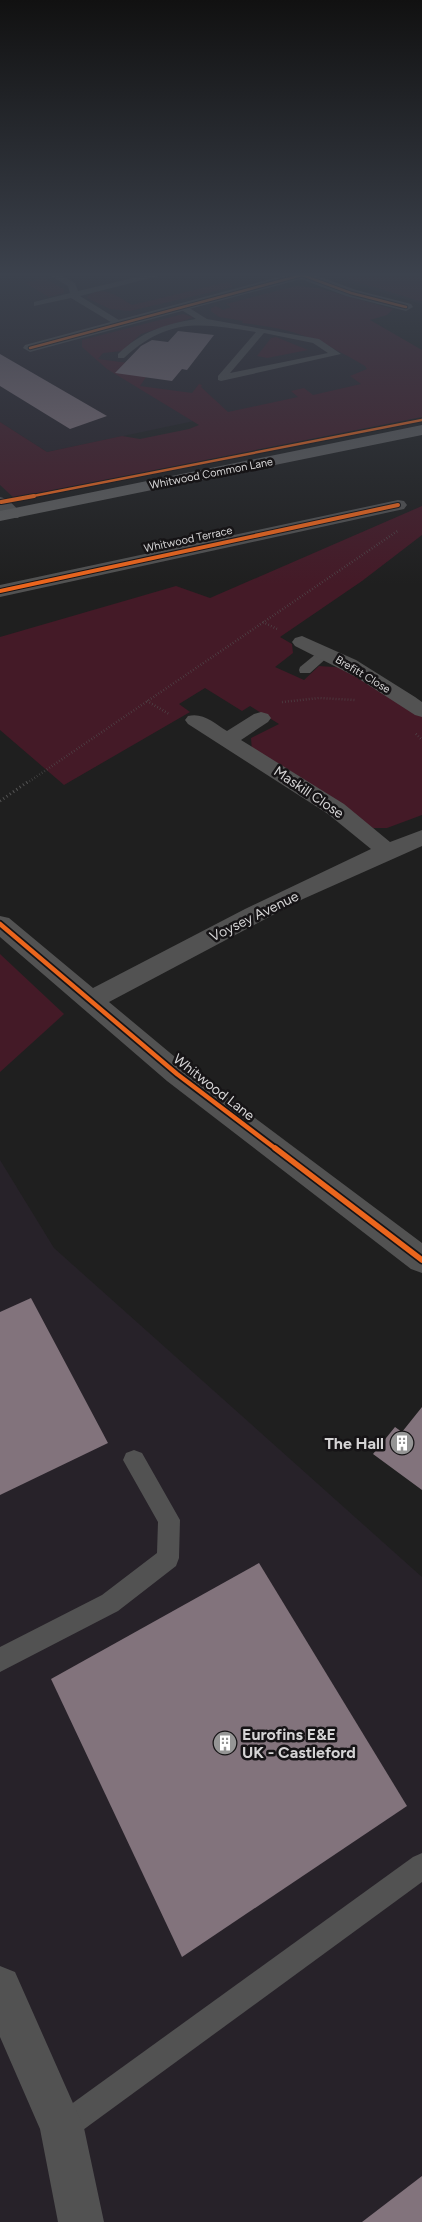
<svg xmlns="http://www.w3.org/2000/svg" width="422" height="2222" viewBox="0 0 422 2222" font-family="Figtree,sans-serif">
  <style>
    .built { fill: #272229 }
    .green { fill: #441a27 }
    .building { fill: #82737c }
    .lines { fill: none; stroke-linecap: round; stroke-linejoin: round }
    .path-far1 { stroke: #535353; stroke-width: 2.5; stroke-dasharray: 0.5 2.5; stroke-linecap: butt }
    .path { stroke: #535353; stroke-width: 3; stroke-dasharray: 1 3; stroke-linecap: butt }
    .lane { fill: #525252; fill-rule: evenodd }
    .street { fill: #525252; fill-rule: evenodd }
    .primary { fill: #5d5d5d; fill-rule: evenodd }
    .cycleway-far3-casing { stroke: #161416; stroke-width: 4.5 }
    .cycleway-far2-casing { stroke: #161416; stroke-width: 6 }
    .cycleway-far1-casing { stroke: #161416; stroke-width: 8 }
    .cycleway-casing { stroke: #161416; stroke-width: 9 }
    .cycleway-far3 { stroke: #eb651d; stroke-width: 2.5 }
    .cycleway-far2 { stroke: #eb651d; stroke-width: 4 }
    .cycleway-far1 { stroke: #eb651d; stroke-width: 4.5 }
    .cycleway { stroke: #eb651d; stroke-width: 5.5 }
    .labels { text-anchor: middle; stroke-width: 5; stroke-linejoin: round; paint-order: stroke }
    .far-street-label { font-size: 11px; fill: #d5d4d5; stroke: #161416 }
    .street-label { font-size: 14px; fill: #d5d4d5; stroke: #161416 }
    .near-poi-label { font-size: 16px; font-weight: bold; fill: #d5d4d5; stroke: #161416; text-anchor: end }
  </style>
  <rect width="100%" height="100%" fill="#1f1f1f"/>
  <g class="built">
    <path d="M 0,273 L 422,273 L 422,304 L 342,281 L 271,277 L 422,368 L 422,373 L 47,452 L 0,422 Z"/>
    <path d="M 0,1160 L 54,1248 L 422,1577 L 422,2222 L 0,2222 Z"/>
  </g>
  <g class="green">
    <path d="M 329,273 L 422,273 L 422,301 L 416,300 Z"/>
    <path d="M 44,278 L 64,289 L 64,293 L 49,297 L 25,283 Z"/>
    <path d="M 228,282 L 233,287 L 130,311 L 110,309 L 87,298 C 99,282 120,298 132,305 Z"/>
    <path d="M 296,286 L 318,288 L 393,309 L 387,315 L 370,320 L 422,350 L 422,417 L 14,498 L 0,485 L 0,422 L 47,452 L 122,436 L 140,439 L 189,429 L 199,425 L 107,369 L 82,347 L 82,340 L 183,314 L 193,317 L 189,319 L 141,334 L 122,351 L 103,353 L 98,359 L 136,364 L 146,377 L 140,386 L 192,393 L 199,384 L 202,385 L 201,387 L 228,412 L 298,397 L 291,391 L 304,388 L 313,395 L 361,384 L 350,376 L 367,369 L 365,366 C 319,339 296,329 242,323 L 243,321 L 219,317 L 211,311 L 211,308 L 216,306 L 223,310 L 231,307 L 226,304 Z"/>
    <path d="M 276,337 L 308,350 L 267,358 L 257,356 L 271,338 Z"/>
    <path d="M 422,506 L 422,535 L 362,581 L 280,637 L 292,644 L 293,653 L 275,667 L 304,680 L 319,666 L 348,668 L 422,715 L 422,815 L 387,828 L 373,828 L 252,751 L 251,738 L 279,724 L 250,706 L 242,711 L 205,688 L 179,704 L 190,712 L 64,785 L 0,730 L 0,637 L 176,586 L 210,598 Z"/>
    <path d="M 0,954 L 64,1014 L 0,1072 Z"/>
  </g>
  <g class="building">
    <path d="M 178,331 L 214,335 L 187,370 L 182,369 L 172,381 L 115,373 L 141,346 L 152,340 L 168,342 Z"/>
    <path d="M 0,354 L 107,416 L 70,429 L 0,386 Z"/>
    <path d="M 31,1298 L 108,1443 L 0,1495 L 0,1312 Z"/>
    <path d="M 422,1407 L 422,1490 L 373,1454 L 395,1427 L 402,1432 Z"/>
    <path d="M 259,1563 L 407,1806 L 182,1957 L 51,1679 Z"/>
    <path d="M 422,2176 L 422,2222 L 362,2222 Z"/>
  </g>
  <g class="lines">
    <g class="path-far1">
      <path d="M 263,622 L 279,630"/>
      <path d="M 147,701 L 169,714"/>
      <path d="M 282,702 L 319,698 L 355,700"/>
      <path d="M 416,734 L 422,740"/>
      <path d="M 27,783 L 399,530"/>
    </g>
    <path class="path" d="M 0,801 L 29,781"/>
    <g class="lane">
      <path d="M 46,273 L 57,273 L 75,283 L 78,291 L 154,273 L 170,273 L 80,296 L 122,322 L 122,326 L 119,327 L 71,298 L 34,306 L 34,302 L 70,293 L 68,286 Z"/>
      <path d="M 183,304 L 207,319 L 319,339 L 341,354 L 221,381 L 218,380 L 218,376 L 256,332 C 201,323 168,317 124,358 L 118,358 L 118,354 C 141,332 164,324 196,319 L 180,309 L 179,307 ZM 264,333 L 313,343 L 328,353 L 230,373 Z"/>
      <path d="M 326,648 L 332,652 L 330,655 L 310,673 L 300,673 L 299,670 L 300,667 L 322,649 Z"/>
      <path d="M 134,1450 L 142,1453 L 180,1520 L 179,1558 L 176,1566 L 118,1611 L 0,1672 L 0,1647 L 102,1595 L 157,1553 L 158,1522 L 123,1460 L 126,1453 Z"/>
      <path d="M 422,1853 L 422,1882 L 72,2138 L 62,2142 L 52,2138 L 48,2128 L 52,2118 L 413,1857 Z"/>
    </g>
    <g class="street">
      <path d="M 293,273 L 310,273 L 356,290 L 411,304 L 413,307 L 406,311 L 346,296 L 301,279 L 30,352 L 23,348 L 25,345 Z"/>
      <path d="M 0,497 C 9,499 16,507 21,514 L 18,518 L 6,518 L 0,512 Z"/>
      <path d="M 398,500 L 404,501 L 407,505 L 404,509 L 0,597 L 0,585 Z"/>
      <path d="M 302,636 L 356,660 L 415,697 L 422,702 L 422,717 L 415,715 L 356,677 L 295,646 L 292,642 L 295,638 Z"/>
      <path d="M 261,712 L 268,714 L 271,718 L 268,722 L 241,740 L 344,804 L 390,842 L 422,830 L 422,846 L 303,899 L 109,1002 L 187,1067 L 422,1243 L 422,1273 L 411,1269 L 167,1081 L 0,937 L 0,916 L 9,918 L 93,988 L 245,909 L 371,849 L 328,814 L 188,724 L 185,720 L 188,716 C 203,712 214,723 227,731 L 254,714 Z"/>
      <path d="M 0,1966 L 15,1972 L 84,2128 L 104,2222 L 58,2222 L 40,2129 L 0,2037 Z"/>
    </g>
    <path class="primary" d="M 422,425 L 422,435 L 0,521 L 0,511 Z"/>
    <g class="cycleway-far3-casing">
      <g id="cycleway-far3">
        <path d="M 30,348 L 302,275 L 351,293 L 406,307"/>
        <path d="M 28,497 L 422,420"/>
      </g>
    </g>
    <g class="cycleway-far2-casing">
      <g id="cycleway-far2">
        <path d="M 1,502 L 34,496"/>
        <path d="M 0,591 L 398,505"/>
      </g>
    </g>
    <g class="cycleway-far1-casing">
      <path id="cycleway-far1" d="M 0,924 L 177,1074 L 276,1149"/>
    </g>
    <g class="cycleway-casing">
      <path id="cycleway" d="M 275,1148 L 422,1260"/>
    </g>
    <use href="#cycleway-far3" class="cycleway-far3"/>
    <use href="#cycleway-far2" class="cycleway-far2"/>
    <use href="#cycleway-far1" class="cycleway-far1"/>
    <use href="#cycleway" class="cycleway"/>
  </g>
  <linearGradient id="sky" x2="0" y2="1"><stop stop-color="#111"/><stop offset="0.47" stop-color="#3c424d"/><stop offset="1" stop-color="#3c424d" stop-opacity="0"/></linearGradient>
  <rect width="422" height="584" fill="url(#sky)"/>
  <defs>
    <g id="building-disc" transform="scale(1.25)"><circle r="9.5" fill="#959595" stroke="#161416"/><path d="M-4-6H4V6H1V3H-1V6H-4ZM-2.5-4.3h1.7v1.8h-1.7ZM.8-4.3h1.7v1.8H.8ZM-2.5-1h1.7V.8h-1.7ZM.8-1h1.7V.8H.8Z" fill="#fff"/></g>
  </defs>
  <g fill-rule="evenodd">
    <use href="#building-disc" x="402" y="1443"/>
    <use href="#building-disc" x="225" y="1743"/>
  </g>
  <g class="labels">
    <g class="far-street-label">
      <text transform="translate(211 473) rotate(-11)" y="4">Whitwood Common Lane</text>
      <text transform="translate(188 539) rotate(-12)" y="4">Whitwood Terrace</text>
      <text transform="translate(363 674) rotate(31)" y="4">Brefitt Close</text>
    </g>
    <g class="street-label">
      <text transform="translate(309 792) rotate(34)" y="5">Maskill Close</text>
      <text transform="translate(254 916) rotate(-26)" y="5">Voysey Avenue</text>
      <text transform="translate(214 1087) rotate(38)" y="5">Whitwood Lane</text>
    </g>
    <g class="near-poi-label">
      <text x="384" y="1449">The Hall</text>
      <text x="242" y="1740" text-anchor="start">Eurofins E&amp;E<tspan x="242" dy="18">UK - Castleford</tspan></text>
    </g>
  </g>
</svg>
